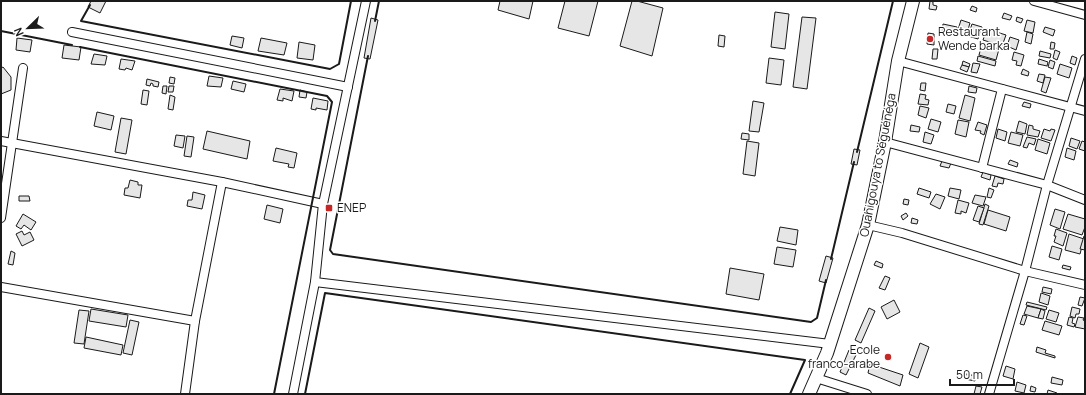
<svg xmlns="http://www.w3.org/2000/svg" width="1086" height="395" viewBox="0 0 1086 395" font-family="Manrope,sans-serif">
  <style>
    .building { fill: #e6e6e6; stroke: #1a1a1a }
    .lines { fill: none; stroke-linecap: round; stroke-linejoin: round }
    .minor-casing { stroke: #1a1a1a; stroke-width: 10 }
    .primary-casing { stroke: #1a1a1a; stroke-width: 14 }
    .minor { stroke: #fff; stroke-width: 8 }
    .primary { stroke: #fff; stroke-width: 12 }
    .wall { stroke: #1a1a1a; stroke-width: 2 }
    .poi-dot { fill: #c62828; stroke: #fff; stroke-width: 1.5 }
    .labels { text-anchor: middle; stroke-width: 3; stroke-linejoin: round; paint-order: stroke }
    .poi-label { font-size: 12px; fill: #1a1a1a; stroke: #fff; text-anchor: start }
    .street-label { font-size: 12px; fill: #1a1a1a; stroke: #fff }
  </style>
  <rect width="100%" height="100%" fill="#fff"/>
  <g class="building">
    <path d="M 91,1 L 106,1 L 100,13 L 88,7 Z"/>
    <path d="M 500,1 L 533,1 L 529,19 L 498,10 Z"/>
    <path d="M 565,1 L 598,1 L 589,36 L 558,28 Z"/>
    <path d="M 632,1 L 637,1 L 663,8 L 652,56 L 620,46 Z"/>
    <path d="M 930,1 L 933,2 L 933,5 L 937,6 L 936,10 L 929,9 Z"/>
    <path d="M 972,6 L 977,8 L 976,12 L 970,10 Z"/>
    <path d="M 775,12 L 789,14 L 785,49 L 771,47 Z"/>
    <path d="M 1004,13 L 1012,16 L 1010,20 L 1002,18 Z"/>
    <path d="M 802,17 L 816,18 L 807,89 L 793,87 Z"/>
    <path d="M 1017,17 L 1023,19 L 1021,23 L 1016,21 Z"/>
    <path d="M 371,18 L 378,20 L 370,59 L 364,58 Z"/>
    <path d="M 961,20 L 970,23 L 966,36 L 957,33 Z"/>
    <path d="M 1027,20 L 1035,22 L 1033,33 L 1024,31 Z"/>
    <path d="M 943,24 L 957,27 L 956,35 L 942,32 Z"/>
    <path d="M 972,24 L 982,27 L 978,39 L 968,36 Z"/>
    <path d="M 1045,27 L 1055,30 L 1053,36 L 1043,32 Z"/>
    <path d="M 987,29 L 1006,35 L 1002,46 L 983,40 Z"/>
    <path d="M 1027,32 L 1033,34 L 1031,44 L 1025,42 Z"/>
    <path d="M 928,33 L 934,34 L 934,45 L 927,44 Z"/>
    <path d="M 719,35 L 725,36 L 724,47 L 718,46 Z"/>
    <path d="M 232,36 L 244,38 L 242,48 L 230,45 Z"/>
    <path d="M 1010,37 L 1019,40 L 1016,50 L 1007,46 Z"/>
    <path d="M 17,38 L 32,40 L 30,52 L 16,50 Z"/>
    <path d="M 261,38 L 287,43 L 284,55 L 258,51 Z"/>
    <path d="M 299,42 L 315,45 L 313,60 L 297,58 Z"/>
    <path d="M 1051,42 L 1055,43 L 1054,49 L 1050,49 Z"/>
    <path d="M 982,44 L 999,49 L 996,60 L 979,55 Z"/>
    <path d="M 64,45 L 81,47 L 79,60 L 62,58 Z"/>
    <path d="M 933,49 L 938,49 L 937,59 L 932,59 Z"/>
    <path d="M 1055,50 L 1060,52 L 1057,60 L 1053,58 Z"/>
    <path d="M 1040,51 L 1051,54 L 1050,58 L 1039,56 Z"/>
    <path d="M 1014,52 L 1024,55 L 1021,66 L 1016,65 L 1017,61 L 1012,60 Z"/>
    <path d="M 94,54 L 107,56 L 105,65 L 91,64 Z"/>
    <path d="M 978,56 L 996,61 L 995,66 L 977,61 Z"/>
    <path d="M 1072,56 L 1077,58 L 1075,65 L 1070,63 Z"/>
    <path d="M 769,58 L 784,60 L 781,85 L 766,83 Z"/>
    <path d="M 121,59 L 135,61 L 132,70 L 126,68 L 125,70 L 119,69 Z"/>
    <path d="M 1039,59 L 1048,62 L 1047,66 L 1038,64 Z"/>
    <path d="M 1050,60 L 1055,62 L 1053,69 L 1048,67 Z"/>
    <path d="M 963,61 L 970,64 L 969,67 L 962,65 Z"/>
    <path d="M 973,63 L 980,64 L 977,73 L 971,72 Z"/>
    <path d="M 1060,64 L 1072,68 L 1069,78 L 1057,74 Z"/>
    <path d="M 962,65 L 969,67 L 967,72 L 960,69 Z"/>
    <path d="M 3,67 L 11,77 L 11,90 L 1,94 L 1,68 Z"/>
    <path d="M 1023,69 L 1029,72 L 1028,76 L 1021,74 Z"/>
    <path d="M 1039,74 L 1045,75 L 1043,83 L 1037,81 Z"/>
    <path d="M 209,76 L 223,78 L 221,87 L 207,86 Z"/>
    <path d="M 170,77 L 175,78 L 174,84 L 169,83 Z"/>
    <path d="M 1045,77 L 1051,78 L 1046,93 L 1041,91 Z"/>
    <path d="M 147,79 L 159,82 L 158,87 L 153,86 L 153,84 L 151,83 L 150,86 L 146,85 Z"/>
    <path d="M 233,81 L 246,84 L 244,92 L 231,89 Z"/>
    <path d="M 921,83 L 926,83 L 925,91 L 920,90 Z"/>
    <path d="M 163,86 L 167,86 L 166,94 L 162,93 Z"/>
    <path d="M 169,86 L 174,86 L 173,92 L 168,92 Z"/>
    <path d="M 969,86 L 977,88 L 976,93 L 968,92 Z"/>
    <path d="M 280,89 L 294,91 L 292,101 L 283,98 L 283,101 L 277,100 Z"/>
    <path d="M 143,90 L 149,91 L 147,105 L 141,104 Z"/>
    <path d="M 300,90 L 307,92 L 306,98 L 299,97 Z"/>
    <path d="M 920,94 L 926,95 L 925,99 L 929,100 L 928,105 L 918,104 Z"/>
    <path d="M 170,95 L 175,97 L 173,110 L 168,109 Z"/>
    <path d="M 965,95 L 975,98 L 970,121 L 959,118 Z"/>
    <path d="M 313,98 L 328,101 L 327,110 L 316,108 L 316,110 L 311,109 Z"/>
    <path d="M 753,101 L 764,103 L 759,132 L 749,131 Z"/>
    <path d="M 1024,102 L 1031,104 L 1030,108 L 1022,106 Z"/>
    <path d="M 948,104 L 956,106 L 954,114 L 946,112 Z"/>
    <path d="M 920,106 L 929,108 L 926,118 L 918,115 Z"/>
    <path d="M 97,112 L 114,116 L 111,130 L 94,126 Z"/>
    <path d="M 121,118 L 132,120 L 126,154 L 115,152 Z"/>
    <path d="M 931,119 L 941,122 L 938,132 L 928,129 Z"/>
    <path d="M 958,120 L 969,122 L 966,137 L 955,134 Z"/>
    <path d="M 1019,121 L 1027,124 L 1025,134 L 1016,132 Z"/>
    <path d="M 978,122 L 987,125 L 984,135 L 980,133 L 981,131 L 975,130 Z"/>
    <path d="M 911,125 L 920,127 L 919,132 L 910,131 Z"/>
    <path d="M 1029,125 L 1033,126 L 1033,129 L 1040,131 L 1038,137 L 1027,135 Z"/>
    <path d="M 998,129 L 1007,132 L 1005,141 L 996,138 Z"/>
    <path d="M 1044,129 L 1050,131 L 1051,129 L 1055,130 L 1051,141 L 1041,138 Z"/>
    <path d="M 207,131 L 250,141 L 247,159 L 203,149 Z"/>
    <path d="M 925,132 L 934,135 L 931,144 L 923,142 Z"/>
    <path d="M 1011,132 L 1023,135 L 1020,146 L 1008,143 Z"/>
    <path d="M 742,133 L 749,134 L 749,140 L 741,139 Z"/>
    <path d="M 176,135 L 185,136 L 183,148 L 174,146 Z"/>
    <path d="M 187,136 L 194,137 L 191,157 L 184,156 Z"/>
    <path d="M 1027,137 L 1036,139 L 1034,145 L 1029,143 L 1027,148 L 1023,147 Z"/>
    <path d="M 1071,138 L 1080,141 L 1077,149 L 1069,146 Z"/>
    <path d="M 1038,139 L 1050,143 L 1047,154 L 1035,150 Z"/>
    <path d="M 747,141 L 759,143 L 755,176 L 743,174 Z"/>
    <path d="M 1082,141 L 1085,142 L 1085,151 L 1079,149 Z"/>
    <path d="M 276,148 L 297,153 L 294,168 L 288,167 L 289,164 L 273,161 Z"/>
    <path d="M 1067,148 L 1076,151 L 1074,160 L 1065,157 Z"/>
    <path d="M 854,149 L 860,150 L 857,165 L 851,164 Z"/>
    <path d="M 1010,160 L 1018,163 L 1017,167 L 1008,164 Z"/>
    <path d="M 942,161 L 951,163 L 949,168 L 940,166 Z"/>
    <path d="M 983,172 L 991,175 L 990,180 L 981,177 Z"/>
    <path d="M 995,176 L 1004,179 L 1003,184 L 998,183 L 997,187 L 992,186 Z"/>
    <path d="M 130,180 L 138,182 L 138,185 L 142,185 L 140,198 L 124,195 L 125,188 L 128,188 Z"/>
    <path d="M 919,188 L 931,192 L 929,198 L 917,194 Z"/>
    <path d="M 950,188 L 961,190 L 959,199 L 948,196 Z"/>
    <path d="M 989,188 L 994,190 L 991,198 L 987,197 Z"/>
    <path d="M 193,192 L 205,195 L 202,209 L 187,206 L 188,200 L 192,200 Z"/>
    <path d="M 936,194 L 945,197 L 940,209 L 930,204 Z"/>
    <path d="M 975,195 L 986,197 L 983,206 L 972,203 Z"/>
    <path d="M 19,196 L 29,196 L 30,201 L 19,201 Z"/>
    <path d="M 904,199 L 909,200 L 908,205 L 903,204 Z"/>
    <path d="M 958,200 L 969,203 L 966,213 L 961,211 L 961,214 L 955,213 Z"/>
    <path d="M 985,204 L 989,206 L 983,225 L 979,224 Z"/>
    <path d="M 267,205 L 283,209 L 280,223 L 264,219 Z"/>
    <path d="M 978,206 L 984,208 L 979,222 L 973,220 Z"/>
    <path d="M 1055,209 L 1065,212 L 1060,229 L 1050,225 Z"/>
    <path d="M 988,210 L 1010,217 L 1006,231 L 984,224 Z"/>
    <path d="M 906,213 L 908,216 L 903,220 L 901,216 Z"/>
    <path d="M 23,214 L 36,222 L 31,230 L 24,225 L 21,229 L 16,226 Z"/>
    <path d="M 1068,214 L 1085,219 L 1085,227 L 1082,235 L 1063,229 Z"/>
    <path d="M 912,218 L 918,220 L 917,224 L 911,223 Z"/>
    <path d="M 780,227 L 798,230 L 796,245 L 777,241 Z"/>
    <path d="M 1056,229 L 1067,233 L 1063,246 L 1054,242 L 1056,236 L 1054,236 Z"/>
    <path d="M 22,231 L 24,235 L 30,232 L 34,240 L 22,246 L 16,234 Z"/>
    <path d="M 1069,234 L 1084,239 L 1080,254 L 1065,250 Z"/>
    <path d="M 1084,236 L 1085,236 L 1085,250 L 1080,249 Z"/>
    <path d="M 1052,246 L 1062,249 L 1059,260 L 1049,257 Z"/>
    <path d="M 777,247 L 796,250 L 793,267 L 774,264 Z"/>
    <path d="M 11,251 L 15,253 L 13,265 L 8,264 Z"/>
    <path d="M 826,256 L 833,258 L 826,283 L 819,281 Z"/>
    <path d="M 876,261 L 883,264 L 882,268 L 874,265 Z"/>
    <path d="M 1063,265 L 1071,267 L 1070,270 L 1062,268 Z"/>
    <path d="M 730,268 L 764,274 L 759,300 L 726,294 Z"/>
    <path d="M 885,276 L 890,278 L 885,290 L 879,288 Z"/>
    <path d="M 1043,287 L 1052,289 L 1051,294 L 1042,292 Z"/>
    <path d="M 1041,293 L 1050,296 L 1048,305 L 1039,302 Z"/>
    <path d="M 1080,297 L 1085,298 L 1082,306 L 1078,305 Z"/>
    <path d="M 894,300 L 900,312 L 887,319 L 881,307 Z"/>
    <path d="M 1027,302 L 1047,307 L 1046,310 L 1026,305 Z"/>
    <path d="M 1027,306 L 1041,309 L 1038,318 L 1024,314 Z"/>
    <path d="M 1072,307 L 1080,309 L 1079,314 L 1076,314 L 1075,318 L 1070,316 Z"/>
    <path d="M 869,308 L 875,311 L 861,343 L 855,340 Z"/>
    <path d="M 91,309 L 128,315 L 126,327 L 89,321 Z"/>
    <path d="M 1041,309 L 1045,311 L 1043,319 L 1038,318 Z"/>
    <path d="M 79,310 L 89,311 L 84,344 L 74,343 Z"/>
    <path d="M 1049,310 L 1059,313 L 1056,322 L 1046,319 Z"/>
    <path d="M 1023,315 L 1027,316 L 1024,325 L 1020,324 Z"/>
    <path d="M 1069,317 L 1073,318 L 1072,323 L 1075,324 L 1074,327 L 1067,325 Z"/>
    <path d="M 1078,317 L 1084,318 L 1083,320 L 1085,321 L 1085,329 L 1075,327 Z"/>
    <path d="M 130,320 L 139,322 L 132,355 L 123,353 Z"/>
    <path d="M 1045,321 L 1062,326 L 1059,335 L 1042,330 Z"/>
    <path d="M 86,337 L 123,345 L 121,355 L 84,348 Z"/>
    <path d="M 920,343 L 929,347 L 918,378 L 909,374 Z"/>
    <path d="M 1037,347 L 1046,350 L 1045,353 L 1055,356 L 1055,358 L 1036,352 Z"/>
    <path d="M 849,350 L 857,353 L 846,375 L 840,372 Z"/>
    <path d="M 870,364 L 903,375 L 900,386 L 868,373 Z"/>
    <path d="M 1006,366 L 1015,369 L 1013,379 L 1003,376 Z"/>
    <path d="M 966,374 L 976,376 L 975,381 L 965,379 Z"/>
    <path d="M 1052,377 L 1063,380 L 1062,385 L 1051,383 Z"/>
    <path d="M 1017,382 L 1026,385 L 1024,393 L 1015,391 Z"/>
    <path d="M 976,386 L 982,387 L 980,394 L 974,394 Z"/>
    <path d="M 1031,386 L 1036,388 L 1035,392 L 1030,391 Z"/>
    <path d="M 1048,390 L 1057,393 L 1057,394 L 1047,394 Z"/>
  </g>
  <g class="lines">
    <g class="minor-casing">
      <g id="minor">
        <path d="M 1034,1 L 1085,15"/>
        <path d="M 72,32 L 348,87"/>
        <path d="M 898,61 L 1085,111"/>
        <path d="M 1,141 L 222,182 L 323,204"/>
        <path d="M 885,142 L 1047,185 L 1085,200"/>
        <path d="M 982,168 L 1002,89"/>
        <path d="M 1,218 L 23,68"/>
        <path d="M 868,225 L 902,233 L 1025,271 L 1085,285"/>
        <path d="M 315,282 L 830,344"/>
        <path d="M 1,287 L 195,321"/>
        <path d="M 816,378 L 867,394"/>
        <path d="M 185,394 L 195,321 L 222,182"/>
        <path d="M 293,394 L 315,282 L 323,204 L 366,1"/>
        <path d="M 989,394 L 1025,271 L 1047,185 L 1085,59"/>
      </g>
    </g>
    <g class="primary-casing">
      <path id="primary" d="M 809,394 L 827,353 L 868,225 L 885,142 L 898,61 L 913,1"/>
    </g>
    <use href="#minor" class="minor"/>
    <use href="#primary" class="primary"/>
    <g class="wall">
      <path d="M 90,5 L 81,21 L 330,69 L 339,64 L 351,1"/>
      <path d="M 375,21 L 379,1"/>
      <path d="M 1,31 L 72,45"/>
      <path d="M 80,47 L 327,96 L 332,102 L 274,394"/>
      <path d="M 368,56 L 330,250 L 333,254 L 811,322 L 817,318 L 826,280"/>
      <path d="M 857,152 L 893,1"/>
      <path d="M 831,259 L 854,162"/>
      <path d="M 305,394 L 325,293 L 805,360 L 790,394"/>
    </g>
  </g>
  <g class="poi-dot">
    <circle cx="930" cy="39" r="4"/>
    <rect x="325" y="204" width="8" height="8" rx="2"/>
    <circle cx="888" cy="357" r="4"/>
  </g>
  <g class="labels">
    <g class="poi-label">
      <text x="938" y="36">Restaurant<tspan x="938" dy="14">Wende barka</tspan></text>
      <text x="337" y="212">ENEP</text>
      <text x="880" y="354" text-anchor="end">Ecole<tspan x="880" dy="14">franco-arabe</tspan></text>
    </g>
    <g class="street-label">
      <text transform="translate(878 165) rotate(-79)" y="4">Ouahigouya to Séguénéga</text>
    </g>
  </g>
  <rect width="1086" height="395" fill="none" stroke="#1a1a1a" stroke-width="4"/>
  <g transform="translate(28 28) rotate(247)" stroke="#ffffff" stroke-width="3" paint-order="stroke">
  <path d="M0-3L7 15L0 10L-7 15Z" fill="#1a1a1a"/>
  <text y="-6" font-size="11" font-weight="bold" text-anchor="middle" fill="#1a1a1a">N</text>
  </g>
  <path d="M950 379v6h64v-6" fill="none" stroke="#1a1a1a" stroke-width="2"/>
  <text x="956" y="379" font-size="12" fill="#1a1a1a" stroke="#ffffff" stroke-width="3" paint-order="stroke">50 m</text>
</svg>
